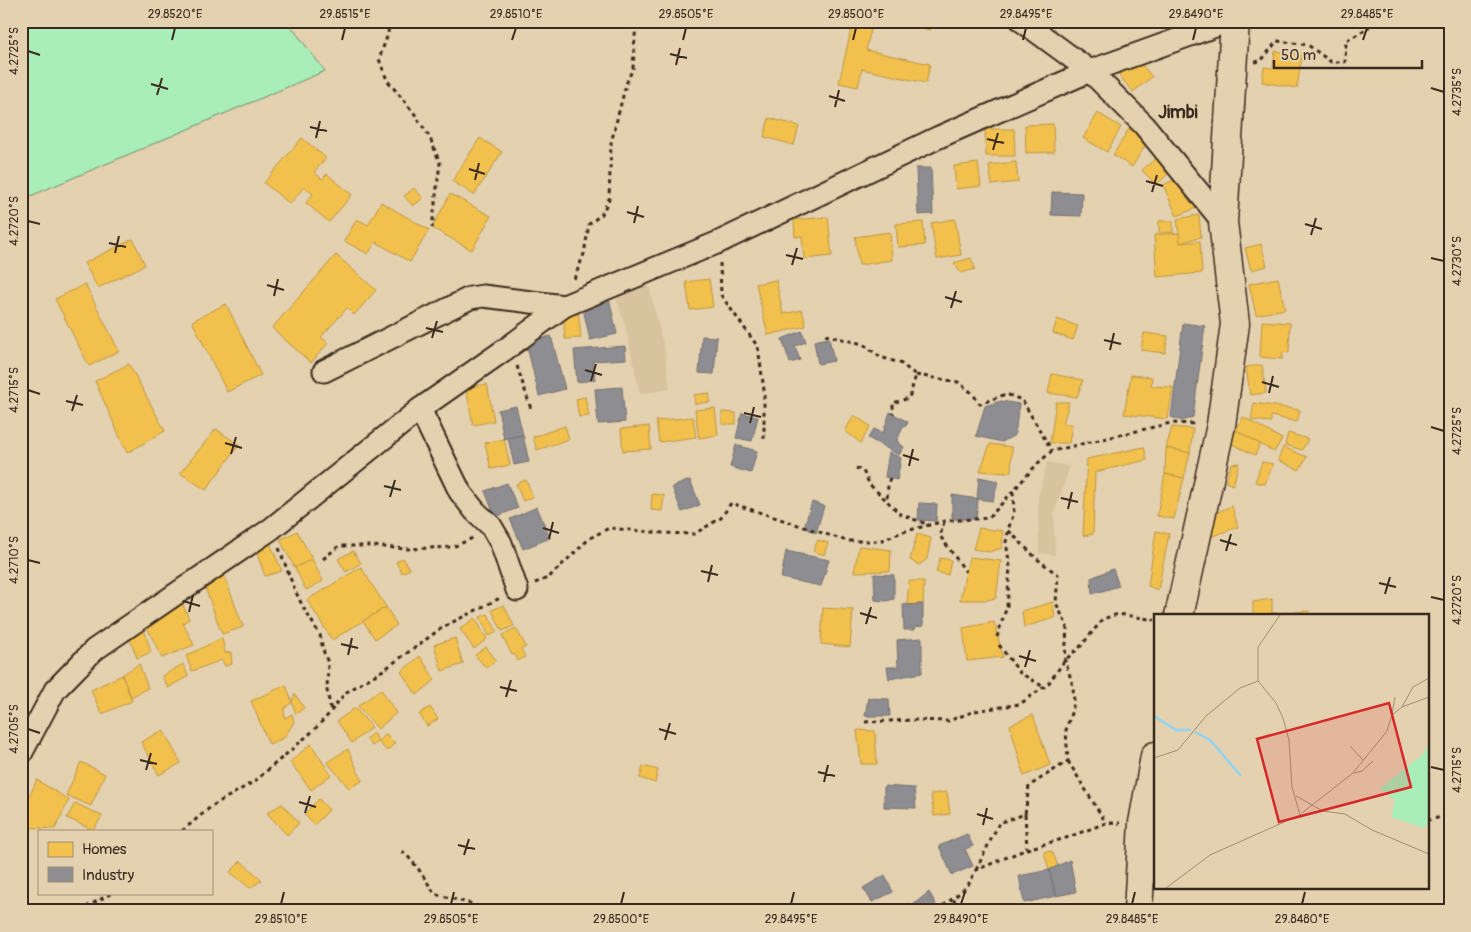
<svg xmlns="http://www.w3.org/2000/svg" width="1471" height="932" viewBox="0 0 1471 932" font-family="Pangolin,sans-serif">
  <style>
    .built { fill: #d8c39f }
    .green { fill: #a9edb9; stroke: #728c6c }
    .homes { fill: #f2c14e; stroke: #bb9440 }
    .industry { fill: #8d8d92; stroke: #746f6f }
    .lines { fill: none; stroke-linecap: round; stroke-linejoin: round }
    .street-casing { stroke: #3b2a1e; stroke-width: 25 }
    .secondary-casing { stroke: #3b2a1e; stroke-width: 31 }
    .path { stroke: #3b2a1e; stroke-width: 3; stroke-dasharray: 4 4; stroke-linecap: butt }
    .street { stroke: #e4d1af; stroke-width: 21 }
    .secondary { stroke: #e4d1af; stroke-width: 28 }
    .ticks { fill: none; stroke: #3b2a1e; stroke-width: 2 }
    .labels { text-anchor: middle; stroke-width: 5; stroke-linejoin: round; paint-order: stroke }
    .quarter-label { font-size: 18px; font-weight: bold; fill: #3b2a1e; stroke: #e4d1af }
    .inset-river { fill: none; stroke: #92d4f3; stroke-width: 2.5 }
    .inset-road { fill: none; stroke: #a08e75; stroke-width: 1 }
    .view { fill: #d62828; fill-opacity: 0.15; stroke: #d62828; stroke-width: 2.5 }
    .inset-edge { fill: none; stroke: #3b2a1e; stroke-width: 2.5 }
    .neatline { fill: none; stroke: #3b2a1e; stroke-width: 2 }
    .ticks-label { font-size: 12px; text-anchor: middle; fill: #3b2a1e }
  </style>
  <rect width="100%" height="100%" fill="#e4d1af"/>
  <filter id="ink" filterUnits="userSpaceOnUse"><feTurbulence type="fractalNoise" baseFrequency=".02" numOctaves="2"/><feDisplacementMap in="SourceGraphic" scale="10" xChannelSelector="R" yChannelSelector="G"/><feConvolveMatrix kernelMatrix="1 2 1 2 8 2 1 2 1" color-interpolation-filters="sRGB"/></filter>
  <g filter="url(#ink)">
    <g class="built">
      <path d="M 648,283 L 665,352 L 670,389 L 640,394 L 625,325 L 615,294 Z"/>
      <path d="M 1047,462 L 1070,466 L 1054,514 L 1055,555 L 1039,553 L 1038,498 Z"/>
    </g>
    <path class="green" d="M 21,21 L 287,21 L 325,71 L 21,200 Z"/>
    <g class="homes">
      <path d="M 853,21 L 873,21 L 866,50 L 930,64 L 926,83 L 862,69 L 858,87 L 839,83 Z"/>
      <path d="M 893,21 L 932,21 L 930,30 Z"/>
      <path d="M 1275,51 L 1302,55 L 1297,88 L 1262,82 L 1264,67 L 1273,68 Z"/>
      <path d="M 1138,60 L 1152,77 L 1133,92 L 1119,75 Z"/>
      <path d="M 1098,113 L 1121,127 L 1107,152 L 1083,138 Z"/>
      <path d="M 769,118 L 799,126 L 794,145 L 764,137 Z"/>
      <path d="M 1053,124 L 1054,152 L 1026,153 L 1025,125 Z"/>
      <path d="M 985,129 L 1014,129 L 1015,156 L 986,156 Z"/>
      <path d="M 1129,129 L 1148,141 L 1132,167 L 1113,155 Z"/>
      <path d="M 302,138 L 326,158 L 314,172 L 322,179 L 327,174 L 352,195 L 329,222 L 306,203 L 313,194 L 304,187 L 290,204 L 264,183 Z"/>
      <path d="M 480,138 L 502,152 L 474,195 L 452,181 Z"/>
      <path d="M 1156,158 L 1168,174 L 1156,185 L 1142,170 Z"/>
      <path d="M 1016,162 L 1018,182 L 992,185 L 989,165 Z"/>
      <path d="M 978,163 L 981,186 L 956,189 L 954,166 Z"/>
      <path d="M 1183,176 L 1196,208 L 1177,216 L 1163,185 Z"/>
      <path d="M 414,188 L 423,198 L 413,206 L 404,196 Z"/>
      <path d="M 450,194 L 491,216 L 472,250 L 432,228 Z"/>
      <path d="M 381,202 L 429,230 L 410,262 L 376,242 L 368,254 L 344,241 L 357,219 L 368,225 Z"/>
      <path d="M 1199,215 L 1201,237 L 1180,243 L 1177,219 Z"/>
      <path d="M 828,217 L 832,256 L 804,259 L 802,236 L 795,237 L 794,220 Z"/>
      <path d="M 955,219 L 961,255 L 937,259 L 931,223 Z"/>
      <path d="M 1159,221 L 1173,221 L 1173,232 L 1159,233 Z"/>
      <path d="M 923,222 L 925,245 L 898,247 L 896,224 Z"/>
      <path d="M 890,232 L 892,260 L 859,265 L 855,237 Z"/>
      <path d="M 1179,233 L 1180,243 L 1200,241 L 1202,273 L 1157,277 L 1154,235 Z"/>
      <path d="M 133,239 L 145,265 L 98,288 L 84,263 Z"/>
      <path d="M 1261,244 L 1267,266 L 1251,270 L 1245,248 Z"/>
      <path d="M 336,255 L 376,290 L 354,315 L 347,308 L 321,337 L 328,343 L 311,363 L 272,328 Z"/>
      <path d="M 971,258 L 975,269 L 961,273 L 954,263 Z"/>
      <path d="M 1278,278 L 1285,309 L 1256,315 L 1249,284 Z"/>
      <path d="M 709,279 L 713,307 L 690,310 L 686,282 Z"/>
      <path d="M 776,280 L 783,314 L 802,310 L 806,326 L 768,335 L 756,284 Z"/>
      <path d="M 85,284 L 119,351 L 89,366 L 55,299 Z"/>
      <path d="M 226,304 L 261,375 L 227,392 L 192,321 Z"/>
      <path d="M 578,310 L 581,338 L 565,339 L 563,311 Z"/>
      <path d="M 1057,319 L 1078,326 L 1073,340 L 1053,333 Z"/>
      <path d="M 1262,321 L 1290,323 L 1289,353 L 1283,352 L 1282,359 L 1260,357 Z"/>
      <path d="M 1144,333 L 1168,336 L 1165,353 L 1141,350 Z"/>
      <path d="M 129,364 L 165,431 L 127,453 L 95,381 Z"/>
      <path d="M 1262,365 L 1266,393 L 1250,395 L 1246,367 Z"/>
      <path d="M 1052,374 L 1083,380 L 1077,397 L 1048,393 Z"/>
      <path d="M 1131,375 L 1152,377 L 1151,386 L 1173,387 L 1168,419 L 1124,414 Z"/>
      <path d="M 487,384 L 494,421 L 473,425 L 466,388 Z"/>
      <path d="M 709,393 L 710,402 L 695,404 L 694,395 Z"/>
      <path d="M 585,397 L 589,416 L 579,417 L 576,399 Z"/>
      <path d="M 1056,402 L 1069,402 L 1063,424 L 1072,424 L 1069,443 L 1050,443 Z"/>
      <path d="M 1254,403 L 1300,410 L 1297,422 L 1271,416 L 1271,422 L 1251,420 Z"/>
      <path d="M 715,408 L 718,435 L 699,438 L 695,410 Z"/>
      <path d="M 722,412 L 736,413 L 736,424 L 722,424 Z"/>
      <path d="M 854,415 L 870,426 L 861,443 L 845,431 Z"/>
      <path d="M 693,417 L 696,437 L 659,442 L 656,421 Z"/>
      <path d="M 1243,417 L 1282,439 L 1274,452 L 1236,430 Z"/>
      <path d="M 565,426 L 569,439 L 537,450 L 533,437 Z"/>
      <path d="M 649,426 L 651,449 L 623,451 L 621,429 Z"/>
      <path d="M 1172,427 L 1193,429 L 1190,453 L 1166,448 Z"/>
      <path d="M 216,429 L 239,445 L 206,490 L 180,473 Z"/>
      <path d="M 1236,430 L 1260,444 L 1255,455 L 1230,443 Z"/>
      <path d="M 1288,433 L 1308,439 L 1302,450 L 1285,445 Z"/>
      <path d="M 504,439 L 510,465 L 491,469 L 485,443 Z"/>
      <path d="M 990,444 L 1012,447 L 1011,471 L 1007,473 L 980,471 Z"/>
      <path d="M 1144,447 L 1147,460 L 1095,472 L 1093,534 L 1083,536 L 1087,459 Z"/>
      <path d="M 1283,447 L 1307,457 L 1299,470 L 1278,460 Z"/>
      <path d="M 1166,448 L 1190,453 L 1184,478 L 1165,474 Z"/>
      <path d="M 1262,462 L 1273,464 L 1265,484 L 1255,482 Z"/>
      <path d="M 1239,463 L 1233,485 L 1226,482 L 1231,464 Z"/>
      <path d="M 1165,474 L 1184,478 L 1174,519 L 1157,516 Z"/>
      <path d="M 526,480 L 533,497 L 523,501 L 516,484 Z"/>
      <path d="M 652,494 L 664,495 L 662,511 L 651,510 Z"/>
      <path d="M 1232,506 L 1238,527 L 1207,538 L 1201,519 Z"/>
      <path d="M 979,528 L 1003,531 L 1002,548 L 989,552 L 973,549 Z"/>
      <path d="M 297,531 L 312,559 L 295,568 L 280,540 Z"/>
      <path d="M 1156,531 L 1169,534 L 1158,590 L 1148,586 Z"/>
      <path d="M 917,534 L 931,538 L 927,559 L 919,565 L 910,560 Z"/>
      <path d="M 818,540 L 828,543 L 824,555 L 813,551 Z"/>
      <path d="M 270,543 L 282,571 L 265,576 L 256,551 Z"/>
      <path d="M 859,546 L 891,550 L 890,571 L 854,572 Z"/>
      <path d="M 353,551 L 361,563 L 346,572 L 338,559 Z"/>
      <path d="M 969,557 L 1001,561 L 996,598 L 987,600 L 960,600 Z"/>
      <path d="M 403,558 L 410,569 L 402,573 L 396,562 Z"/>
      <path d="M 940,558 L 951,560 L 948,575 L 936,572 Z"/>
      <path d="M 312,559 L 323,581 L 306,590 L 295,568 Z"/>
      <path d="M 361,567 L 386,607 L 332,640 L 307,600 Z"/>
      <path d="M 222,569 L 243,627 L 222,634 L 202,579 Z"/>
      <path d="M 909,581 L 924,581 L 923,604 L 907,605 Z"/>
      <path d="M 178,593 L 189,619 L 183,623 L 194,645 L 162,658 L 141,615 Z"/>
      <path d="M 1272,599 L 1272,613 L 1309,611 L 1309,616 L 1253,616 L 1253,602 Z"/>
      <path d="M 1053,602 L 1055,618 L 1024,627 L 1022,611 Z"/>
      <path d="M 504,605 L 514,626 L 502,631 L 492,610 Z"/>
      <path d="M 386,607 L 397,625 L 375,639 L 363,621 Z"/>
      <path d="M 823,608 L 853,610 L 850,647 L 821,644 Z"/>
      <path d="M 488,614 L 497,632 L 489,636 L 480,617 Z"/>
      <path d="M 475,618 L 487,639 L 474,649 L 460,629 Z"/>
      <path d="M 994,622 L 1003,657 L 967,661 L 963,628 Z"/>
      <path d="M 142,623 L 151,652 L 137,658 L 127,631 Z"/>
      <path d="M 516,628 L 526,647 L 521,649 L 525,657 L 518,661 L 515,654 L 512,655 L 502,635 Z"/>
      <path d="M 222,638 L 225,653 L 231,652 L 232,664 L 225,666 L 222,660 L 192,671 L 186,656 Z"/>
      <path d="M 455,638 L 463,664 L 442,671 L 434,645 Z"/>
      <path d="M 486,647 L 496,660 L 486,668 L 475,655 Z"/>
      <path d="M 420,656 L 435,680 L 417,695 L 401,672 Z"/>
      <path d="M 139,664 L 148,688 L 131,697 L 122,675 Z"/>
      <path d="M 183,664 L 188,676 L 168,688 L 162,676 Z"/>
      <path d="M 122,675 L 132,701 L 102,714 L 91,690 Z"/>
      <path d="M 286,685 L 292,702 L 284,709 L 285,718 L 292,714 L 294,722 L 284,738 L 269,744 L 251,701 Z"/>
      <path d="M 381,689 L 396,713 L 378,729 L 358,706 Z"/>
      <path d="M 295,694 L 304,708 L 296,714 L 292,702 Z"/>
      <path d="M 430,707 L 438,719 L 427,726 L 419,714 Z"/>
      <path d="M 355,708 L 372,727 L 352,743 L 337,721 Z"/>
      <path d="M 1033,715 L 1050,765 L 1024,776 L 1010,725 Z"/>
      <path d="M 163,730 L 181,763 L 159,775 L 141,742 Z"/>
      <path d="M 857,730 L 875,731 L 877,764 L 861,764 Z"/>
      <path d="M 374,732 L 378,742 L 372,746 L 366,739 Z"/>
      <path d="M 386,734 L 395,743 L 387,751 L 378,742 Z"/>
      <path d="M 311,744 L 331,775 L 311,790 L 290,762 Z"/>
      <path d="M 348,749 L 362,781 L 349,788 L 327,762 Z"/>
      <path d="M 81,762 L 105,774 L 91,806 L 66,795 Z"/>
      <path d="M 643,766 L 658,770 L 655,783 L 640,778 Z"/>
      <path d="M 37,780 L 69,800 L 55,829 L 21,827 L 21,814 Z"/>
      <path d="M 947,792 L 950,814 L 934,816 L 931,794 Z"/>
      <path d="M 319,799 L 329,810 L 314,825 L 304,814 Z"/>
      <path d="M 75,803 L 102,816 L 93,830 L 67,818 Z"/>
      <path d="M 282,804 L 299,823 L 287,835 L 267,813 Z"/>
      <path d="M 1052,851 L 1058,866 L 1049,870 L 1044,852 Z"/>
      <path d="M 241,861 L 262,880 L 250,888 L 230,872 Z"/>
    </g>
    <g class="industry">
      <path d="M 916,168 L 931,168 L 933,214 L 918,215 Z"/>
      <path d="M 1052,192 L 1082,193 L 1081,216 L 1051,215 Z"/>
      <path d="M 609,298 L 617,334 L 590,340 L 582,304 Z"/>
      <path d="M 1183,323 L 1205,326 L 1193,417 L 1182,421 L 1171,417 Z"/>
      <path d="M 802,331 L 806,342 L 795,346 L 800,360 L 790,363 L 782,339 Z"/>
      <path d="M 551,336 L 565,389 L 539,396 L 526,342 Z"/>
      <path d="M 702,336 L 717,337 L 714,374 L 699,373 Z"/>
      <path d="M 829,338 L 834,361 L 818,364 L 814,341 Z"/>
      <path d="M 625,346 L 626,359 L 593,361 L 595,380 L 577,382 L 574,350 Z"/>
      <path d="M 622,387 L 625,422 L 598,424 L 595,389 Z"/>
      <path d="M 1001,401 L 1019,404 L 1015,435 L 1002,442 L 976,436 L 985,406 Z"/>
      <path d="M 516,406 L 523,435 L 504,439 L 498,410 Z"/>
      <path d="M 890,412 L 908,422 L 906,426 L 903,426 L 897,441 L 904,447 L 899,455 L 868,438 L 874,429 L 883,433 Z"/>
      <path d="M 742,413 L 758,417 L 752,441 L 736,438 Z"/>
      <path d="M 523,435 L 529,462 L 514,465 L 508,438 Z"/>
      <path d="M 736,445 L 757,451 L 751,473 L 730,467 Z"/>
      <path d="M 889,452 L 901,458 L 897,480 L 885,477 Z"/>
      <path d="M 979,477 L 998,481 L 993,501 L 977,499 Z"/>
      <path d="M 690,480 L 700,505 L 682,512 L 672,487 Z"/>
      <path d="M 507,483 L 518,508 L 495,517 L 485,491 Z"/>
      <path d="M 952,495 L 978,499 L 976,519 L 952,519 Z"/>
      <path d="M 812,502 L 824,506 L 816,533 L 804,527 Z"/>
      <path d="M 919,503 L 937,504 L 936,521 L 918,520 Z"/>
      <path d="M 537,507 L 550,538 L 523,549 L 510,519 Z"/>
      <path d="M 786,551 L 829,560 L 821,586 L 781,578 Z"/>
      <path d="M 1113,569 L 1119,586 L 1092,594 L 1091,578 Z"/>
      <path d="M 874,574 L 894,575 L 894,599 L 886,601 L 875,600 Z"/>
      <path d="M 923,604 L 923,626 L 914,627 L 915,630 L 904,630 L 903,605 Z"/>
      <path d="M 922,638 L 922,673 L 889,679 L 887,667 L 898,667 L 897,640 Z"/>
      <path d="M 868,698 L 889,699 L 890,716 L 865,716 Z"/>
      <path d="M 884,786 L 914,788 L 916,808 L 884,807 Z"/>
      <path d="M 967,834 L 973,846 L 965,849 L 973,866 L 952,875 L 939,846 Z"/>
      <path d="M 1070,860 L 1076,892 L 1056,896 L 1049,870 Z"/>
      <path d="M 1049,870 L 1056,896 L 1024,903 L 1019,876 Z"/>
      <path d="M 885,875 L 893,892 L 872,902 L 863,888 Z"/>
      <path d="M 929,892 L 936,904 L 926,911 L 912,911 L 910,907 Z"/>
      <path d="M 908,903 L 912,911 L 898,911 Z"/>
    </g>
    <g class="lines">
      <g class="street-casing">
        <g id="street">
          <path d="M 1022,21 L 1090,71 L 1144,125 L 1223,222"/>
          <path d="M 324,371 L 470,298 L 483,296 L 564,306"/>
          <path d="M 420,409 L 460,492 L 475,511 L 491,526 L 501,543 L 517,590"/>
          <path d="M 21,754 L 55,690 L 94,650 L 271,529 L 420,409 L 510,346 L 564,306 L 719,242 L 939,137 L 1090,71 L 1229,21"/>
        </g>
      </g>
      <g class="secondary-casing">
        <g id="secondary">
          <path d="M 1179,616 L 1221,425 L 1235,324 L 1223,222 L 1235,21"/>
          <path d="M 1138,911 L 1143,823 L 1155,756"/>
        </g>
      </g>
      <g class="path">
        <path d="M 389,21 L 388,34 L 379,59 L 387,80 L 414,113 L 430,138 L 440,163 L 432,228"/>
        <path d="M 1255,62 L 1261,61 L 1277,41 L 1308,45 L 1331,62 L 1345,62 L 1346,41 L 1368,28 L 1371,21"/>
        <path d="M 720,263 L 721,295 L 758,347 L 764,390 L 764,442"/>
        <path d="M 574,279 L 584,254 L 589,224 L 602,214 L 609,199 L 611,143 L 626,84 L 633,68 L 636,21"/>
        <path d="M 825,335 L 863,344 L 880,357 L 900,363 L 916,375 L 909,398 L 893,403 L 893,414"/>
        <path d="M 517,366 L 531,409"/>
        <path d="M 916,375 L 958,382 L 972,393 L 980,404 L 1006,394 L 1022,400 L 1052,451"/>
        <path d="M 856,468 L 863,471 L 870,485 L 887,501"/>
        <path d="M 890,478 L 888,484 L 887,501 L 900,514 L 929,525"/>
        <path d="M 944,522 L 940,536 L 966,572"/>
        <path d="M 279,548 L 294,588 L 303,607 L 320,635 L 323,650 L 328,663 L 327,690 L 331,711"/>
        <path d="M 323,559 L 339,546 L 372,546 L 406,549 L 453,547 L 475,537"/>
        <path d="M 535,583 L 548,578 L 590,538 L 609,528 L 662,533 L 694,534 L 721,518 L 731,503 L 847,541 L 880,541 L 902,532 L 945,521 L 989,518 L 1037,464 L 1052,451 L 1171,423 L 1197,424"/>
        <path d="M 997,637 L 1007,606 L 1010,567 L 1006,542 L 1010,523 L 1014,514 L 1013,491"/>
        <path d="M 999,645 L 1020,673 L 1044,687"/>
        <path d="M 865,722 L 913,720 L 948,721 L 975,711 L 1020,704 L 1048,684 L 1065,660 L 1081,646 L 1103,619 L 1118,614 L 1155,620"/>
        <path d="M 1068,761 L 1106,823"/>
        <path d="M 1025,814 L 1027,849"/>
        <path d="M 1427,820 L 1443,817 L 1450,812"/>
        <path d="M 182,831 L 212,806 L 255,781 L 313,731 L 328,715 L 345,693 L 385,669 L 443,627 L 500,598"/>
        <path d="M 402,851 C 416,863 425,879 435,894 L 472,904 L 487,911"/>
        <path d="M 976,870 L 999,823 L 1025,814 L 1029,786 L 1068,761 L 1066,730 L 1074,703 L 1073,686 L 1065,660 L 1067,626 L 1056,603 L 1058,575 L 1036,558 L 1008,530"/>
        <path d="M 79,911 L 112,893"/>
        <path d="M 937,911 L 967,887 L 976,870 L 1027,849 L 1066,838 L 1106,823 L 1120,823"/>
        <path d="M 952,911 L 956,895"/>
      </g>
      <use href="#street" class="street"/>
      <use href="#secondary" class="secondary"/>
    </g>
  </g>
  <path class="ticks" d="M 172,40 L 175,28M 342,40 L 345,28M 512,40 L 516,28M 683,40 L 686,28M 853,40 L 856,28M 1023,40 L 1026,28M 1193,40 L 1196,28M 1363,40 L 1367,28M 28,51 L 40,55M 670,54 L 687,58M 676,65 L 680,48M 151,84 L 168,89M 1431,88 L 1444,92M 157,95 L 162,78M 829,96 L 845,101M 835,107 L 839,90M 310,127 L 327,131M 316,138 L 320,121M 987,139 L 1004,143M 993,150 L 998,133M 469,169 L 485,174M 475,180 L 479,163M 1146,181 L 1163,186M 1152,192 L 1157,175M 627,212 L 644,217M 28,221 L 40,224M 634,223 L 638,206M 1305,224 L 1322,229M 1311,235 L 1316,218M 109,243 L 126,247M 115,253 L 119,236M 786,255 L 803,259M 1431,258 L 1444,261M 792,265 L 797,248M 267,285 L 284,290M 274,296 L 278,279M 945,297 L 962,302M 951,308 L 956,291M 426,328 L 443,332M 432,338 L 437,321M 1104,340 L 1121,344M 1110,350 L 1114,333M 585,370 L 602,375M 591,381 L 596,364M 1262,382 L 1279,387M 28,390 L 40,394M 1269,393 L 1273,376M 66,401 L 83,405M 72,411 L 77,395M 744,413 L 761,417M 750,423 L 754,407M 1431,427 L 1444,431M 225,443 L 242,448M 231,454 L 236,437M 903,455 L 919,460M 909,466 L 913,449M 384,486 L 401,490M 390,497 L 395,480M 1061,498 L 1078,502M 1068,509 L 1072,492M 543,528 L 559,533M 549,539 L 553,522M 1220,540 L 1237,545M 1226,551 L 1231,534M 28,560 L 40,563M 701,571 L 718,575M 708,582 L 712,565M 1379,583 L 1396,587M 1385,594 L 1390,577M 1431,597 L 1444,600M 183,601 L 200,606M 189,612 L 193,595M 860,613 L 877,618M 866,624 L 871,607M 341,644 L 358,648M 348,655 L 352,638M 1019,656 L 1036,661M 1025,667 L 1030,650M 500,687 L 517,691M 506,697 L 511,680M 28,729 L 40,733M 659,729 L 676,734M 665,740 L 670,723M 140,760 L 157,764M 1431,767 L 1444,770M 146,770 L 151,753M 818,772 L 835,776M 824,782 L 828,765M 299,802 L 316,807M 305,813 L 310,796M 977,814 L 993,819M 983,825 L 987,808M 458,845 L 475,849M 464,855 L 469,839M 281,904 L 284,892M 451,904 L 454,892M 621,904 L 624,892M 791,904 L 794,892M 961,904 L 965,892M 1132,904 L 1135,892M 1302,904 L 1305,892"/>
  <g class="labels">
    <g class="quarter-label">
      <text x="1178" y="118">Jimbi</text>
    </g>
  </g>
  <g transform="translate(1154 614)">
    <rect width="275" height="275" fill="#e4d1af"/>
    <path d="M 275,130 L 275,208 L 270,214 L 237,203 L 241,186 L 226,174 L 269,140 Z" fill="#a9edb9"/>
    <path class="inset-river" d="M 0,102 L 22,116 L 37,116M 41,118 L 56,126 L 87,162"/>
    <path class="inset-road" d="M 104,67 L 104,33 L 126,1M 248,93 L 275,83M 238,100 L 241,83M 196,132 L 209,146M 0,144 L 24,136 L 52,102 L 86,74 L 104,67 L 122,89 L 129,104 L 135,126 L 138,173 L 146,201 L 169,197 L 191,200 L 218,216 L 275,240M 200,159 L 208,157 L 219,147M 142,182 L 167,196M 148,199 L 199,159 L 233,117 L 238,101 L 248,93 L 259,73 L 275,64M 12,274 L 56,241 L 146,201"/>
    <path class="view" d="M 235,89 L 257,173 L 125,208 L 103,125 Z"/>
    <rect width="275" height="275" class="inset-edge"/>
  </g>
  <rect width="1471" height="932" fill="none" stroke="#e4d1af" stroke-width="55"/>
  <rect x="38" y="830" width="175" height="65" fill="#e4d1af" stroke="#a08e75"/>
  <rect x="48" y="842" width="25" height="15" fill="#f2c14e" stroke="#a08e75"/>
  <text x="82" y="854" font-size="15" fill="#3b2a1e">Homes</text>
  <rect x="48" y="867" width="25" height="15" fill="#8d8d92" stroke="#a08e75"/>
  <text x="82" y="880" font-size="15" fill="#3b2a1e">Industry</text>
  <path d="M1274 60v8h148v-8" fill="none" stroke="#3b2a1e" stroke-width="2.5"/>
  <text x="1281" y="60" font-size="15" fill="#3b2a1e" stroke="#e4d1af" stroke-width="4" paint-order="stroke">50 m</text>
  <rect x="28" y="28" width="1416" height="876" class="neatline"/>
  <g class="ticks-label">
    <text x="175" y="18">29.8520°E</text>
    <text x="345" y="18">29.8515°E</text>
    <text x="516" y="18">29.8510°E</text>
    <text x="686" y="18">29.8505°E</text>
    <text x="856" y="18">29.8500°E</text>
    <text x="1026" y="18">29.8495°E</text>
    <text x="1196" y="18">29.8490°E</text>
    <text x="1367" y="18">29.8485°E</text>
    <text transform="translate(14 51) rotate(-90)" y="4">4.2725°S</text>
    <text transform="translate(1457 92) rotate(-90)" y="4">4.2735°S</text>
    <text transform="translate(14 221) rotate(-90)" y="4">4.2720°S</text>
    <text transform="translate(1457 261) rotate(-90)" y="4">4.2730°S</text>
    <text transform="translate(14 390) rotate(-90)" y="4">4.2715°S</text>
    <text transform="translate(1457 431) rotate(-90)" y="4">4.2725°S</text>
    <text transform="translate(14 560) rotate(-90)" y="4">4.2710°S</text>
    <text transform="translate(1457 600) rotate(-90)" y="4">4.2720°S</text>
    <text transform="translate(14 729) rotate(-90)" y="4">4.2705°S</text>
    <text transform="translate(1457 770) rotate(-90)" y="4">4.2715°S</text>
    <text x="281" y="923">29.8510°E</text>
    <text x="451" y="923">29.8505°E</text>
    <text x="621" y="923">29.8500°E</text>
    <text x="791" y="923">29.8495°E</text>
    <text x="961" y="923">29.8490°E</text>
    <text x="1132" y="923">29.8485°E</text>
    <text x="1302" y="923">29.8480°E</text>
  </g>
</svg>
